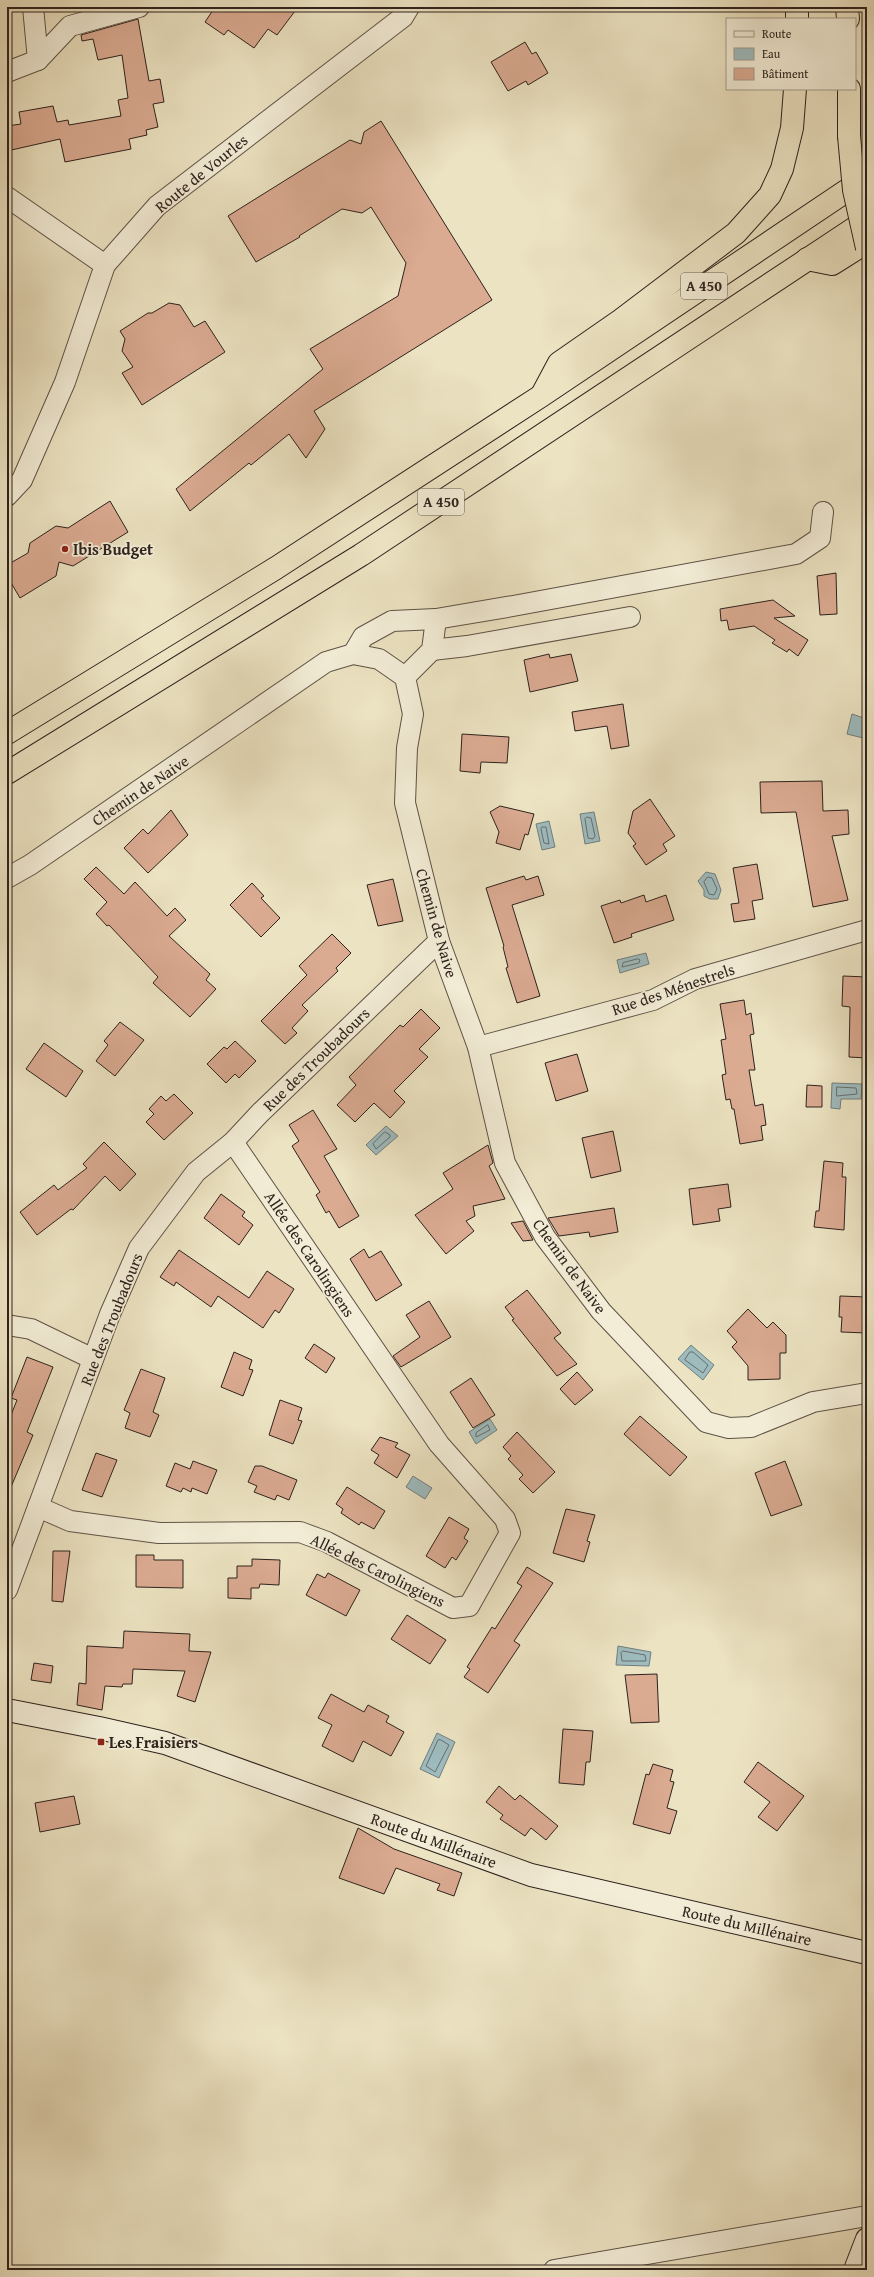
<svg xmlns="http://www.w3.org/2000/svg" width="874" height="2277" viewBox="0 0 874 2277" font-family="'Gentium Book Plus',serif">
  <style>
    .water { fill: #9ebbbe; stroke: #717e7e }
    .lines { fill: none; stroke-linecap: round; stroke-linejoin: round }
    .shore { stroke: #666e6e; stroke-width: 1 }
    .building { fill: #daaa91; stroke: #2e221d }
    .street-casing { stroke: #5e5246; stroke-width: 22 }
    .secondary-casing { stroke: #2e221d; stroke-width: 24 }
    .highway-casing { stroke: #2e221d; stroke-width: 24 }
    .street { stroke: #f3edd7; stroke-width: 20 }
    .secondary { stroke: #f3edd7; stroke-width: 22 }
    .highway { stroke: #ece3c2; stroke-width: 22 }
    .highway-bridge-casing { stroke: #2e221d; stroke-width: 24; stroke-linecap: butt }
    .highway-bridge { stroke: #ece3c2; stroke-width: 22 }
    .poi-dot { fill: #8f2418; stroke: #f3edd7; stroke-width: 1.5 }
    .labels { text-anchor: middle; stroke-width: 3.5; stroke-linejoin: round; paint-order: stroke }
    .shield { fill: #f3edd7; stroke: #695f55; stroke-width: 1 }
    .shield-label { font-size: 15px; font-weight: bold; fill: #2e221d }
    .street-label { font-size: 16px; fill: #2e221d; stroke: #f3edd7 }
    .poi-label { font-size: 16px; font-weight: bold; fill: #2e221d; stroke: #f3edd7; text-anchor: start }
  </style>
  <rect width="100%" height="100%" fill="#ece3c2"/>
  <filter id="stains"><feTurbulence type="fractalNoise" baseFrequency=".005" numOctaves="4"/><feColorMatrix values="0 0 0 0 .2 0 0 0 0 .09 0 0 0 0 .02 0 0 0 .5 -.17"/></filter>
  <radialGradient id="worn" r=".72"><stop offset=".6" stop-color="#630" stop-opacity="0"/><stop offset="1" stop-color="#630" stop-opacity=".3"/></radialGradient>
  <g class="water">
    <path d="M 852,714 L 867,719 L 867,739 L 847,734 Z"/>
    <path d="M 594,812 L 600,841 L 585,844 L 580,814 Z"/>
    <path d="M 549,821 L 555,847 L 542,850 L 536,824 Z"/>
    <path d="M 706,872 L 715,874 L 721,890 L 718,899 L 710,899 L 704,896 L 704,890 L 698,881 Z"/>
    <path d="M 646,953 L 649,964 L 620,973 L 617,960 Z"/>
    <path d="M 832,1083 L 862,1084 L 861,1099 L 841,1099 L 840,1109 L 831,1108 Z"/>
    <path d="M 386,1126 L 398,1136 L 376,1155 L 366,1145 Z"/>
    <path d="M 691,1345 L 714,1365 L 703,1380 L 678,1359 Z"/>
    <path d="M 490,1419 L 497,1430 L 476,1444 L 469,1432 Z"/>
    <path d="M 413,1476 L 432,1488 L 425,1499 L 406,1487 Z"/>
    <path d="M 618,1646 L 651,1652 L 649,1666 L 616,1665 Z"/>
    <path d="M 437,1733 L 455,1742 L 439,1778 L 420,1769 Z"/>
  </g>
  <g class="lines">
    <g class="shore">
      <path d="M 587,817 L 591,818 L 595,836 L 593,839 L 588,838 L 585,819 Z"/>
      <path d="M 542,827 L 546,827 L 549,844 L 544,843 L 541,829 Z"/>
      <path d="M 708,877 L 712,878 L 717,889 L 714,895 L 709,894 L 704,882 Z"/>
      <path d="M 638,959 L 640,960 L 639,963 L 622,967 L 623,963 Z"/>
      <path d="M 837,1087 L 856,1088 L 857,1094 L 837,1096 Z"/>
      <path d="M 385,1132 L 390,1135 L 390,1137 L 376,1149 L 373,1144 Z"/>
      <path d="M 690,1352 L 693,1352 L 708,1365 L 703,1373 L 685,1360 Z"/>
      <path d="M 488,1425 L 490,1430 L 476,1437 L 476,1433 Z"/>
      <path d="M 623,1651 L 645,1655 L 646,1661 L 622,1661 L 621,1653 Z"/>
      <path d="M 441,1740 L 449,1745 L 435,1772 L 426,1766 L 438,1740 Z"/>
    </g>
  </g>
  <g class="building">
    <path d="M 215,7 L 298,7 L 277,35 L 268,29 L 254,48 L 228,30 L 224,35 L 205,22 Z"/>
    <path d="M 138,19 L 149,81 L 160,79 L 164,102 L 153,104 L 158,127 L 146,130 L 147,135 L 129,139 L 131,149 L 65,162 L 60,139 L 7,151 L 7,126 L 21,124 L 19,112 L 53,106 L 57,122 L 68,120 L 69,125 L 121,116 L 118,100 L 128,98 L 122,55 L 98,60 L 93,39 L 82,41 L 81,35 Z"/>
    <path d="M 525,42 L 532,54 L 536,52 L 548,73 L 528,85 L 526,81 L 508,91 L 491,62 Z"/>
    <path d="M 381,121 L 492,300 L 314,411 L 325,429 L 306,458 L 289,434 L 251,465 L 249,463 L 190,511 L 176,489 L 323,369 L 310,349 L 398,296 L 406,263 L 371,207 L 362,213 L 342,209 L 299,236 L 300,237 L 256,262 L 228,216 L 350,140 L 361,144 L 364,132 Z"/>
    <path d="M 169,303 L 180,305 L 194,327 L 205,321 L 225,352 L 142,405 L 122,373 L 133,367 L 122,351 L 125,339 L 120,331 L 148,313 L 152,313 Z"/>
    <path d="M 110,501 L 128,532 L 73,566 L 59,562 L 56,576 L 20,598 L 7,576 L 7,565 L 28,553 L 30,543 L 56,526 L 68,528 Z"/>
    <path d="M 836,573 L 837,614 L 820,615 L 817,576 Z"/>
    <path d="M 773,600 L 795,616 L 774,618 L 808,640 L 798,656 L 789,649 L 787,652 L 772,643 L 775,640 L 754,626 L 729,630 L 727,620 L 721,621 L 720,609 Z"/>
    <path d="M 549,654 L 550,658 L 571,654 L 578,681 L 530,692 L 524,660 Z"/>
    <path d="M 623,704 L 629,746 L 611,749 L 607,726 L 575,731 L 572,712 Z"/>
    <path d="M 462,734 L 509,737 L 507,763 L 481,762 L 480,773 L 460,771 Z"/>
    <path d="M 822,781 L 823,811 L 848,810 L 849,834 L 832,836 L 848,900 L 813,907 L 796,812 L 761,813 L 760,782 Z"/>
    <path d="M 650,799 L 675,836 L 663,844 L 667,851 L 646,865 L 633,846 L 636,844 L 628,833 L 633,811 Z"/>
    <path d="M 500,806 L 534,814 L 528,835 L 525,834 L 520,850 L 496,843 L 499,832 L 490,812 Z"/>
    <path d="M 171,810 L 188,835 L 148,873 L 124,848 L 143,829 L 148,834 Z"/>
    <path d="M 757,864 L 763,899 L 752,901 L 755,919 L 734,922 L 731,904 L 739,903 L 733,868 Z"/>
    <path d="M 96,867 L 124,894 L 135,882 L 167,916 L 175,908 L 186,920 L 169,936 L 210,974 L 206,980 L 216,989 L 190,1017 L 153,983 L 158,977 L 109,925 L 107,926 L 96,914 L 107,902 L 84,879 Z"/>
    <path d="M 524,876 L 526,880 L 538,876 L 544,895 L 512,905 L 540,996 L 517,1003 L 506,968 L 508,967 L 503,947 L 504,946 L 486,888 Z"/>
    <path d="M 393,879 L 403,921 L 378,926 L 367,885 Z"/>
    <path d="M 252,883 L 264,896 L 261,898 L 280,918 L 261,937 L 230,905 Z"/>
    <path d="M 644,895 L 646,902 L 666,895 L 674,920 L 631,934 L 632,937 L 614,943 L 601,906 L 620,900 L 621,903 Z"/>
    <path d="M 332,934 L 351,953 L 336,968 L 338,971 L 302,1005 L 308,1011 L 292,1028 L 297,1033 L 285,1044 L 261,1021 L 307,975 L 299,966 Z"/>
    <path d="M 843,976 L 867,977 L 867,1058 L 849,1057 L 850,1007 L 842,1006 Z"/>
    <path d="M 744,1000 L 746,1015 L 751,1013 L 754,1034 L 750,1035 L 755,1070 L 749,1070 L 755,1106 L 763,1104 L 766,1125 L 761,1126 L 763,1140 L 740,1144 L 734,1109 L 732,1109 L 730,1099 L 726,1100 L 722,1075 L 726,1074 L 721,1040 L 726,1039 L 720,1004 Z"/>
    <path d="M 421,1009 L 440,1028 L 419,1049 L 428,1057 L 394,1091 L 405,1102 L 390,1118 L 374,1103 L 355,1122 L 337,1105 L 356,1085 L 349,1077 L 400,1025 L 403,1027 Z"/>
    <path d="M 120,1022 L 144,1040 L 115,1076 L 96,1061 L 108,1045 L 104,1041 Z"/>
    <path d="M 235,1041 L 256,1061 L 239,1078 L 235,1074 L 226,1083 L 207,1064 L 224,1047 L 227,1049 Z"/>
    <path d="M 44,1043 L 83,1071 L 66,1097 L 26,1069 Z"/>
    <path d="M 577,1054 L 588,1091 L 556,1101 L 545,1063 Z"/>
    <path d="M 807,1085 L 822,1086 L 822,1107 L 806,1107 Z"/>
    <path d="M 174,1094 L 193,1113 L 164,1140 L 146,1122 L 154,1114 L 149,1109 L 161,1096 L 166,1101 Z"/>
    <path d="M 313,1110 L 337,1149 L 324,1156 L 359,1216 L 339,1228 L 329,1211 L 326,1213 L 316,1195 L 320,1192 L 292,1146 L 299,1141 L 289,1125 Z"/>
    <path d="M 613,1131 L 621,1171 L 591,1178 L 582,1138 Z"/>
    <path d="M 104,1142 L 136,1174 L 120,1191 L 105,1176 L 73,1210 L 71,1209 L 37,1235 L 20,1212 L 54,1185 L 58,1190 L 87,1168 L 83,1164 Z"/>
    <path d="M 488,1145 L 493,1163 L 489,1166 L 505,1199 L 473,1206 L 475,1216 L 466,1221 L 474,1231 L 446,1254 L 415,1215 L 453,1189 L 443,1173 Z"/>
    <path d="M 824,1161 L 843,1163 L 842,1177 L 846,1177 L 844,1230 L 814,1227 L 816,1211 L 819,1211 Z"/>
    <path d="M 728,1184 L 731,1207 L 718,1209 L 720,1221 L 693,1225 L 689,1189 Z"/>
    <path d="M 221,1194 L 245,1212 L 242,1216 L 253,1225 L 239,1245 L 204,1218 Z"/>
    <path d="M 614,1208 L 618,1232 L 590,1237 L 589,1232 L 559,1236 L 548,1218 Z"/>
    <path d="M 523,1221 L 533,1240 L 523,1241 L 511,1223 Z"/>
    <path d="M 364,1249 L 369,1258 L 381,1251 L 402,1285 L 376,1301 L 350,1259 Z"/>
    <path d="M 179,1250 L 249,1298 L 267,1271 L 294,1289 L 279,1313 L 275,1310 L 263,1328 L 218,1296 L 211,1307 L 176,1282 L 174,1286 L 160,1277 Z"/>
    <path d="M 527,1290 L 561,1333 L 554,1338 L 577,1364 L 557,1376 L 512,1320 L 514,1319 L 505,1307 Z"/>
    <path d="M 840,1296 L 867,1297 L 867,1333 L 841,1332 L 842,1317 L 839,1317 Z"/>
    <path d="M 429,1301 L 451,1337 L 401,1367 L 393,1356 L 420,1337 L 406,1315 Z"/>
    <path d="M 748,1309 L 767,1328 L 773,1322 L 786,1335 L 786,1353 L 780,1353 L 780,1379 L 748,1380 L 748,1366 L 732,1347 L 737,1342 L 727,1331 Z"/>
    <path d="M 314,1344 L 335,1358 L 326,1373 L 305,1358 Z"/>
    <path d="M 234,1352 L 252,1360 L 249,1369 L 253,1370 L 243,1396 L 221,1387 Z"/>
    <path d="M 27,1357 L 53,1367 L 27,1432 L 33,1435 L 8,1494 L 7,1425 L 17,1400 L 11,1398 Z"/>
    <path d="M 141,1369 L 165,1378 L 153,1412 L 159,1415 L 150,1437 L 125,1428 L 130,1413 L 124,1410 Z"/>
    <path d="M 577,1372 L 593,1390 L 575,1405 L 560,1389 Z"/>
    <path d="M 471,1378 L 495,1415 L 473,1428 L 450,1392 Z"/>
    <path d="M 280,1400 L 302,1408 L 298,1420 L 302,1421 L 293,1444 L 269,1435 Z"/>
    <path d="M 640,1416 L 687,1457 L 670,1476 L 624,1434 Z"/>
    <path d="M 517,1432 L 555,1472 L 533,1493 L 519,1479 L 523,1475 L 508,1459 L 511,1456 L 503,1447 Z"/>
    <path d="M 380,1437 L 398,1443 L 395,1447 L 410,1455 L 397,1478 L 374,1463 L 379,1455 L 371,1450 Z"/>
    <path d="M 96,1453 L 117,1460 L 102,1497 L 82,1490 Z"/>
    <path d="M 193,1461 L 217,1470 L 207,1494 L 192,1488 L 191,1492 L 183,1488 L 181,1492 L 166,1486 L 175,1463 L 190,1469 Z"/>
    <path d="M 785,1461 L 802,1505 L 771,1516 L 755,1473 Z"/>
    <path d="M 255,1466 L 262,1466 L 297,1480 L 289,1500 L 277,1495 L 275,1500 L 254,1492 L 257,1486 L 248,1482 Z"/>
    <path d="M 347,1487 L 385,1511 L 374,1529 L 361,1522 L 359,1525 L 341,1513 L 343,1509 L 336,1504 Z"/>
    <path d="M 566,1509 L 595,1515 L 587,1541 L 590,1542 L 584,1562 L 553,1553 Z"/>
    <path d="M 449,1517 L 469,1529 L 464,1538 L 468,1541 L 456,1560 L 452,1557 L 445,1568 L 426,1556 Z"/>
    <path d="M 53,1551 L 70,1551 L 63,1602 L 52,1601 Z"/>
    <path d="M 136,1555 L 154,1555 L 154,1560 L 183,1560 L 183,1588 L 136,1587 Z"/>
    <path d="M 252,1559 L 280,1560 L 279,1585 L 260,1584 L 259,1588 L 251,1588 L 251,1599 L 228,1598 L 228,1578 L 237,1578 L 237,1566 L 252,1566 Z"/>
    <path d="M 527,1567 L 553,1583 L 514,1641 L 520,1645 L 488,1693 L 464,1677 L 470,1669 L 467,1667 L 492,1627 L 495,1629 L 522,1586 L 517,1583 Z"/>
    <path d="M 328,1573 L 360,1590 L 346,1616 L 306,1595 L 317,1574 L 325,1578 Z"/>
    <path d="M 407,1615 L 446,1640 L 430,1664 L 391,1639 Z"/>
    <path d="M 124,1631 L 190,1634 L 189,1651 L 211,1652 L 195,1702 L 177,1696 L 185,1671 L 133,1669 L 132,1684 L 123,1684 L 122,1687 L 105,1686 L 102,1710 L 77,1705 L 79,1683 L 86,1684 L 87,1646 L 123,1648 Z"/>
    <path d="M 34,1663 L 53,1666 L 51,1683 L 31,1680 Z"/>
    <path d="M 657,1674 L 659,1722 L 631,1723 L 625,1675 Z"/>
    <path d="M 331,1694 L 364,1712 L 368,1705 L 389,1716 L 386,1722 L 404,1732 L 391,1756 L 363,1741 L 353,1762 L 322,1746 L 332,1725 L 318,1718 Z"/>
    <path d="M 563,1729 L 593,1731 L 590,1762 L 586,1762 L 584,1785 L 559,1783 Z"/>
    <path d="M 758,1762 L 804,1796 L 777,1831 L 758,1817 L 770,1802 L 744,1782 Z"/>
    <path d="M 653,1764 L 673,1770 L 670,1781 L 674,1782 L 667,1808 L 677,1811 L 670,1834 L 633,1824 L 646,1774 L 649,1775 Z"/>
    <path d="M 499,1786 L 515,1800 L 520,1795 L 558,1826 L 546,1840 L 531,1828 L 525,1836 L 500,1819 L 503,1815 L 486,1802 Z"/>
    <path d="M 74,1796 L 80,1824 L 40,1832 L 35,1803 Z"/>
    <path d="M 358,1828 L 394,1849 L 462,1873 L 454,1896 L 437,1890 L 440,1884 L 396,1868 L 384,1894 L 339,1878 Z"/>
  </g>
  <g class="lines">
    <g class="street-casing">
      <g id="street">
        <path d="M 38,60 L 70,26 L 139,7"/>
        <path d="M 7,72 L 38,60 L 33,7"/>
        <path d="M 7,197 L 105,265"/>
        <path d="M 7,496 L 22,480 L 65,382 L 105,265 L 157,206 L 403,17 L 409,7"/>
        <path d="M 432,650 L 467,646 L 630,617"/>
        <path d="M 353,654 L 363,637 L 392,621 L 436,619 L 513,606 L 796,554 L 820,538 L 823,512"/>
        <path d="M 405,677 L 432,650 L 436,619"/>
        <path d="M 7,878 L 30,865 L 326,662 L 353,654 L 379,659 L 405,677 L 413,714 L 407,748 L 405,803 L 439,941 L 478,1047 L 505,1163 L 545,1237 L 601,1311 L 706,1422 L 729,1428 L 751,1427 L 813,1402 L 867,1393"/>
        <path d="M 478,1047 L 653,1000 L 695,979 L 867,930"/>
        <path d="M 7,1325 L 31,1329 L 93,1359"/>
        <path d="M 38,1507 L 70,1521 L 159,1533 L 300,1532 L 327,1542 L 453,1608 L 469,1606 L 510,1533 L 505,1519 L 439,1444 L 233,1142"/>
        <path d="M 7,1590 L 110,1314 L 139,1248 L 196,1172 L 233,1142 L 260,1113 L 439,941"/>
        <path d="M 554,2270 L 867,2216"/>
      </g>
    </g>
    <g class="secondary-casing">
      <g id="secondary">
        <path d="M 7,1710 L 99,1728 L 165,1743 L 531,1875 L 867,1953"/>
        <path d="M 855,2270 L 867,2239"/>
      </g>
    </g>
    <g class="highway-casing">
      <g id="highway">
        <path d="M 847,7 L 848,19"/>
        <path d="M 797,19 L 797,7"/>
        <path d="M 849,89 L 849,136"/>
        <path d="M 807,259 L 832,264 L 867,242"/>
        <path d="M 543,393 L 559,363 L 621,320 L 736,233 L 770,195 L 782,169 L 792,128 L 795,89"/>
        <path d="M 7,733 L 276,568 L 541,396 L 867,177"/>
        <path d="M 7,773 L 361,555 L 867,220"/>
      </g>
    </g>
    <use href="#street" class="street"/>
    <use href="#secondary" class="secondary"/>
    <use href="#highway" class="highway"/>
    <g class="highway-bridge-casing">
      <path id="highway-bridge" d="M 849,136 L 854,190 L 867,248"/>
    </g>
    <use href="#highway-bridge" class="highway-bridge"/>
  </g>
  <g class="poi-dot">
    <circle cx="65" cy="549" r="4"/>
    <rect x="97" y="1738" width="8" height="8" rx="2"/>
  </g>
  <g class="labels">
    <g class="shield">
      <rect x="681" y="273" width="46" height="26" rx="3"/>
      <rect x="418" y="489" width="46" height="26" rx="3"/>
    </g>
    <g class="shield-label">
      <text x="704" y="291">A 450</text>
      <text x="441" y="507">A 450</text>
    </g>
    <g class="street-label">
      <text transform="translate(201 173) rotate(-39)" y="6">Route de Vourles</text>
      <text transform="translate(140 790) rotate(-34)" y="6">Chemin de Naive</text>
      <text transform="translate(437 923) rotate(74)" y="6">Chemin de Naive</text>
      <text transform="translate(673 989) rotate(-19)" y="6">Rue des Ménestrels</text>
      <text transform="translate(316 1059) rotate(-44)" y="6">Rue des Troubadours</text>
      <text transform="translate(310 1254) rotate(56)" y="6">Allée des Carolingiens</text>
      <text transform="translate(570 1266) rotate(54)" y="6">Chemin de Naive</text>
      <text transform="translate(111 1319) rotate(-68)" y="6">Rue des Troubadours</text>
      <text transform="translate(378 1570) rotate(26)" y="6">Allée des Carolingiens</text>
      <text transform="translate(434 1840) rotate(20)" y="6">Route du Millénaire</text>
      <text transform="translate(747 1925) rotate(13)" y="6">Route du Millénaire</text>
    </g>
    <g class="poi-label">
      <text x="73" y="555">Ibis Budget</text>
      <text x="109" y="1748">Les Fraisiers</text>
    </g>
  </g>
  <rect width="874" height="2277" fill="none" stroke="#ece3c2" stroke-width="24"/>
  <rect x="8" y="8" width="858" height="2261" fill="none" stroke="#2e221d" stroke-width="2"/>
  <rect x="12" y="12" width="850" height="2253" fill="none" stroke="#2e221d"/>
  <rect x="726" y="18" width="130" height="72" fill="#f3edd7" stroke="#a49c8d"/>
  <rect x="734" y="31" width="20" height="6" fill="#f3edd7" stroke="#a49c8d"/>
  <text x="762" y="38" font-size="12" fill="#2e221d">Route</text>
  <rect x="734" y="48" width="20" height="12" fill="#9ebbbe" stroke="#a49c8d"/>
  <text x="762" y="58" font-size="12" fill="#2e221d">Eau</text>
  <rect x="734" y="68" width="20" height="12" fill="#daaa91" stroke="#a49c8d"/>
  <text x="762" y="78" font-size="12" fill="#2e221d">Bâtiment</text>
  <rect width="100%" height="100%" filter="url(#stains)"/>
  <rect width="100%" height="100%" fill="url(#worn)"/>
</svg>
